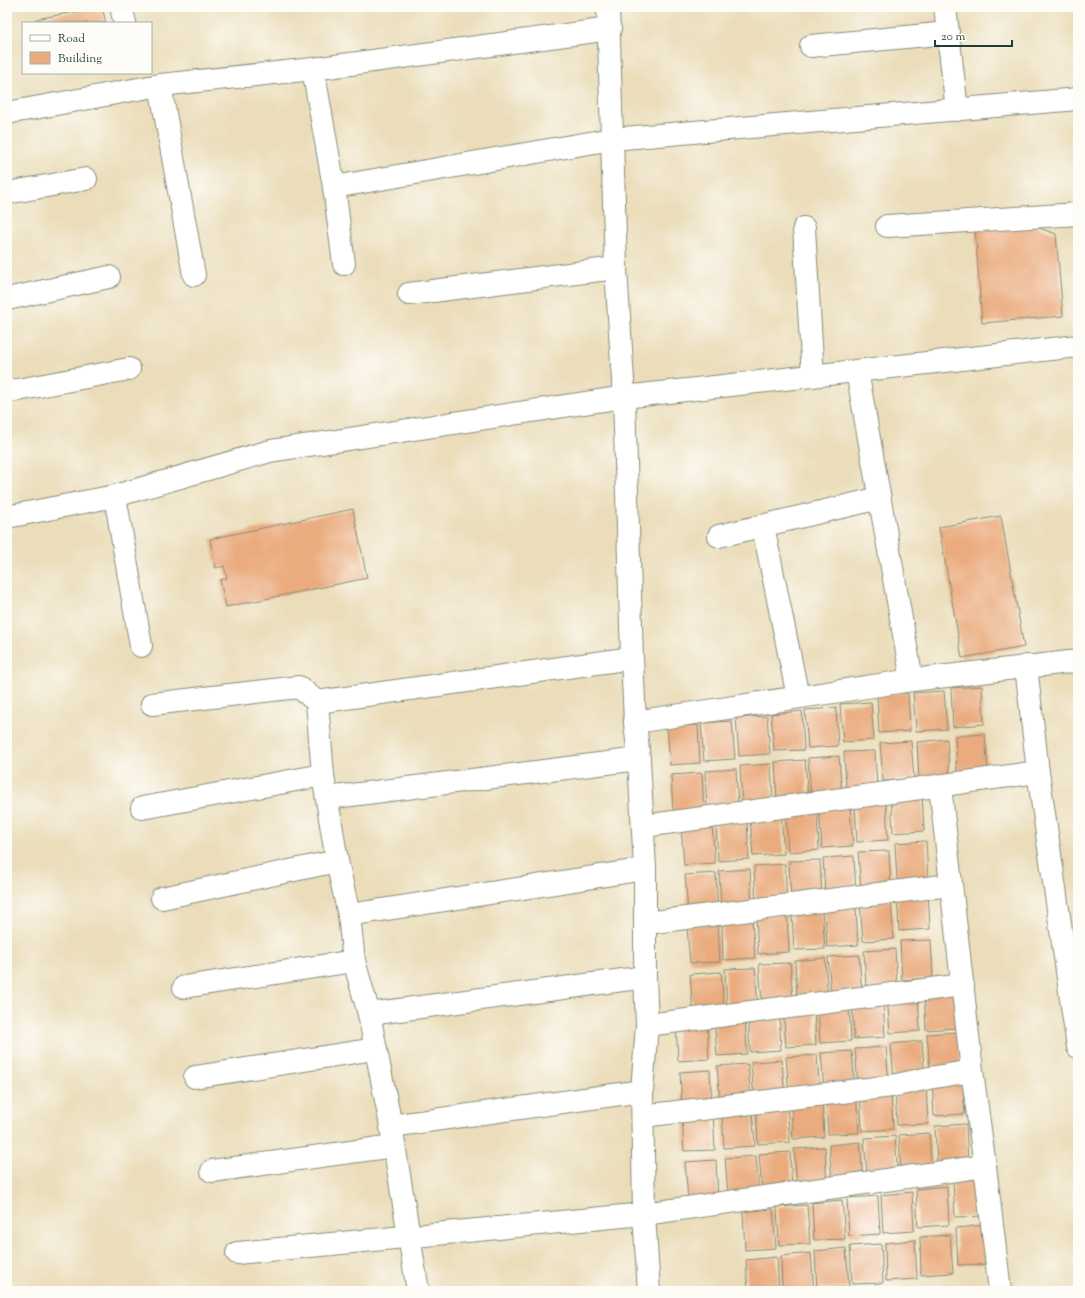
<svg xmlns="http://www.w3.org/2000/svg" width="1085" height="1298" viewBox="0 0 1085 1298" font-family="'Sorts Mill Goudy',serif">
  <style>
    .building { fill: #eaab7e }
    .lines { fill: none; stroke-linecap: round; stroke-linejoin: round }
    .minor-casing { stroke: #858d77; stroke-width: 24 }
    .minor { stroke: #fff; stroke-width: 22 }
  </style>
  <rect width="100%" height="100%" fill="#fdfcf7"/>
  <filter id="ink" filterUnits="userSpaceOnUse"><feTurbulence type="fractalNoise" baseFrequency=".025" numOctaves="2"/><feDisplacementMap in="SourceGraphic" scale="8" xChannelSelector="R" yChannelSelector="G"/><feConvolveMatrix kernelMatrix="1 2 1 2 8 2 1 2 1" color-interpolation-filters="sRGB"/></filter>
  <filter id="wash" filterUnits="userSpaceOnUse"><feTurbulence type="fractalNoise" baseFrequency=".012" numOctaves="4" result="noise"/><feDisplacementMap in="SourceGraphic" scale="16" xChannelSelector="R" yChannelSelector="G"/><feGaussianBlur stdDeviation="0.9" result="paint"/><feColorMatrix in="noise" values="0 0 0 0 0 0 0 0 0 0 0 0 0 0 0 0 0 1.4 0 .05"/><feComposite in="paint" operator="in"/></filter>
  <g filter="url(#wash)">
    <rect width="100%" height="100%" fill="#ebddba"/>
    <g id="blocks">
      <g class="building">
        <path d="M 102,7 L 106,23 L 37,23 L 36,19 Z"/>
        <path d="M 1031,225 L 1056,234 L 1063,316 L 982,323 L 975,229 Z"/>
        <path d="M 353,509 L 367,578 L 226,607 L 220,580 L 227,578 L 224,566 L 216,568 L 210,539 Z"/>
        <path d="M 1001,516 L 1024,647 L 962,658 L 939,527 Z"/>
        <path d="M 982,686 L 984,724 L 953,727 L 951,688 Z"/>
        <path d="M 944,691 L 947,729 L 916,731 L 913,693 Z"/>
        <path d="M 908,693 L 910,731 L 879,733 L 877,695 Z"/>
        <path d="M 871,702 L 874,740 L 843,742 L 840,704 Z"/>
        <path d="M 836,708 L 838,746 L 808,748 L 805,710 Z"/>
        <path d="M 802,711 L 804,750 L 774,751 L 771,714 Z"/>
        <path d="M 767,716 L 770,754 L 739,756 L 736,718 Z"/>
        <path d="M 732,721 L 735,759 L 704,761 L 701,723 Z"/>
        <path d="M 698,725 L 700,763 L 670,765 L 667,727 Z"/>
        <path d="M 985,734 L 988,773 L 957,774 L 955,736 Z"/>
        <path d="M 947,739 L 950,778 L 919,780 L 917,742 Z"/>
        <path d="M 911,741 L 914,779 L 883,781 L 880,743 Z"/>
        <path d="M 875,751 L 877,789 L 846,791 L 844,752 Z"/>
        <path d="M 839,756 L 842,794 L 811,796 L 808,758 Z"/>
        <path d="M 805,760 L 808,798 L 777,800 L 775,762 Z"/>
        <path d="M 771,764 L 773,802 L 742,804 L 740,766 Z"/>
        <path d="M 736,769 L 738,807 L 707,809 L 705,771 Z"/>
        <path d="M 702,773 L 704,811 L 673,813 L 671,775 Z"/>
        <path d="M 922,793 L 924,831 L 893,833 L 891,795 Z"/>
        <path d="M 886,802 L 888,840 L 857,842 L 855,804 Z"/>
        <path d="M 850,808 L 853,846 L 822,848 L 819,810 Z"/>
        <path d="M 817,811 L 819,850 L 788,852 L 786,814 Z"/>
        <path d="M 781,816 L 784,854 L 753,856 L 750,818 Z"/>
        <path d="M 747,821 L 749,859 L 718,861 L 716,823 Z"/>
        <path d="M 712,825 L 715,863 L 684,865 L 681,827 Z"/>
        <path d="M 926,841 L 928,879 L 897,881 L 895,843 Z"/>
        <path d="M 889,851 L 891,889 L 861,891 L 858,852 Z"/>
        <path d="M 854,856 L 856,894 L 825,896 L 823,858 Z"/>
        <path d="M 820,860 L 822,898 L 791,900 L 789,861 Z"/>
        <path d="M 785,864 L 787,902 L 756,904 L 754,866 Z"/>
        <path d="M 750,869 L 752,907 L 721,909 L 719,871 Z"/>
        <path d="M 716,873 L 718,911 L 688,913 L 685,875 Z"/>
        <path d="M 928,891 L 930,929 L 899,931 L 897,893 Z"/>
        <path d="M 891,901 L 894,939 L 863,941 L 860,903 Z"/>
        <path d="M 856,907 L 858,945 L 827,947 L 825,908 Z"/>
        <path d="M 822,910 L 825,949 L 794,950 L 792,913 Z"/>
        <path d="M 787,914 L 789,952 L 758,954 L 756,916 Z"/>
        <path d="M 752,919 L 755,958 L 723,960 L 722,922 Z"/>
        <path d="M 718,923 L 720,962 L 690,963 L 687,926 Z"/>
        <path d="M 931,940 L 933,978 L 902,980 L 900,941 Z"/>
        <path d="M 895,949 L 897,987 L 866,989 L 864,951 Z"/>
        <path d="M 859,955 L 862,993 L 831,995 L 828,957 Z"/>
        <path d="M 825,958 L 828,997 L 797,998 L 795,961 Z"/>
        <path d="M 790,963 L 793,1001 L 762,1003 L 759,964 Z"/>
        <path d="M 755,968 L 758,1006 L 727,1008 L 725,969 Z"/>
        <path d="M 721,972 L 724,1010 L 693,1012 L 690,974 Z"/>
        <path d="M 955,990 L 957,1028 L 926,1030 L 924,992 Z"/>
        <path d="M 918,993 L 920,1031 L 890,1033 L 887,996 Z"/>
        <path d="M 883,999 L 885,1037 L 854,1039 L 852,1001 Z"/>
        <path d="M 849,1002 L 851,1041 L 820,1043 L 818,1005 Z"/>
        <path d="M 814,1007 L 816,1045 L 786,1047 L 783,1009 Z"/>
        <path d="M 779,1012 L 781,1050 L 750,1052 L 748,1014 Z"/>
        <path d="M 745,1016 L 747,1054 L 717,1056 L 714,1018 Z"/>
        <path d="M 707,1021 L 709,1059 L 678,1061 L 676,1023 Z"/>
        <path d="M 958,1032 L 960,1070 L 930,1072 L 927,1034 Z"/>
        <path d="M 922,1041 L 925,1078 L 894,1081 L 891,1044 Z"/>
        <path d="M 886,1047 L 889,1085 L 858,1087 L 855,1049 Z"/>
        <path d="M 852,1051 L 855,1089 L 824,1091 L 821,1053 Z"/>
        <path d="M 817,1055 L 820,1093 L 789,1095 L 786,1057 Z"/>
        <path d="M 782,1060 L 785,1098 L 754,1100 L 751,1062 Z"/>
        <path d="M 748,1064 L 751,1102 L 720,1104 L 717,1066 Z"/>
        <path d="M 710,1070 L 712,1104 L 682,1106 L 680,1072 Z"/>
        <path d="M 962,1076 L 965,1114 L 934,1116 L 932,1077 Z"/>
        <path d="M 926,1085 L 928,1124 L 897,1125 L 895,1087 Z"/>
        <path d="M 891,1091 L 893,1129 L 862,1131 L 860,1093 Z"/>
        <path d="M 856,1094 L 859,1133 L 828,1134 L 826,1096 Z"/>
        <path d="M 822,1099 L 824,1137 L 793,1139 L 791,1101 Z"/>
        <path d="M 787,1103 L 790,1142 L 758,1144 L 756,1106 Z"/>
        <path d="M 752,1108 L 755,1146 L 724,1148 L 722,1110 Z"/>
        <path d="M 713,1111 L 715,1150 L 684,1151 L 682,1114 Z"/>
        <path d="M 966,1124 L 968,1162 L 937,1164 L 935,1126 Z"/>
        <path d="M 929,1133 L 932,1172 L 901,1173 L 899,1135 Z"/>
        <path d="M 895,1136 L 898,1174 L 867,1176 L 864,1138 Z"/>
        <path d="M 860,1142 L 863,1181 L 832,1182 L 829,1145 Z"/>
        <path d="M 825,1147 L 827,1185 L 797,1187 L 794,1149 Z"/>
        <path d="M 790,1152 L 792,1190 L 762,1192 L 759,1154 Z"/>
        <path d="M 756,1156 L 759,1194 L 728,1196 L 725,1158 Z"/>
        <path d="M 716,1160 L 718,1198 L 688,1200 L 685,1162 Z"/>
        <path d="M 983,1177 L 986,1216 L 955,1217 L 953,1180 Z"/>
        <path d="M 947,1186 L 949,1225 L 918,1227 L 916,1189 Z"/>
        <path d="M 912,1192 L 914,1231 L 883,1233 L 881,1195 Z"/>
        <path d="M 878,1196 L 880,1234 L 849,1236 L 847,1198 Z"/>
        <path d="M 842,1200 L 845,1239 L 814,1240 L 812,1203 Z"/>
        <path d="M 807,1205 L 810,1244 L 779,1245 L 777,1207 Z"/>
        <path d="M 773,1209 L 776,1248 L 745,1250 L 743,1212 Z"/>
        <path d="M 986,1225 L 989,1264 L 958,1265 L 956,1228 Z"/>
        <path d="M 950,1235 L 953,1273 L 921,1275 L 920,1237 Z"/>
        <path d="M 915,1240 L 917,1279 L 886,1281 L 885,1243 Z"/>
        <path d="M 881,1244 L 883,1283 L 852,1284 L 850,1246 Z"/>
        <path d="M 846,1248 L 849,1287 L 817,1289 L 815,1251 Z"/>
        <path d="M 811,1253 L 814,1291 L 782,1291 L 781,1256 Z"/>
        <path d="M 777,1257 L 779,1291 L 748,1291 L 746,1260 Z"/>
      </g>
    </g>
  </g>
  <g filter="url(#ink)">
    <use href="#blocks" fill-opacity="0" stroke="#858d77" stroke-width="1"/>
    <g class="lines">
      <g class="minor-casing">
        <g id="minor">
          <path d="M 121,7 L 125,23"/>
          <path d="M 608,7 L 616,268 L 624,397 L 632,658 L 635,722 L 639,759 L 645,869 L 645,977 L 647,1025 L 642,1091 L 644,1214 L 649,1291"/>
          <path d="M 945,7 L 957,110"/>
          <path d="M 811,46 L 948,33"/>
          <path d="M 313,69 L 334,187 L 344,264"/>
          <path d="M 160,85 L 194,275"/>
          <path d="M 7,113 L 160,85 L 313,69 L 610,29"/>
          <path d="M 334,187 L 612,139 L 1078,99"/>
          <path d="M 7,193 L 86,179"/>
          <path d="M 887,226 L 1078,214"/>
          <path d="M 804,228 L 813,376"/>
          <path d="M 409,294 L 616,268"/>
          <path d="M 7,299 L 109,277"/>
          <path d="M 857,371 L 912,680"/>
          <path d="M 7,392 L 129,369"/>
          <path d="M 115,496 L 141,646"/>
          <path d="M 7,517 L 115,496 L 270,451 L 624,397 L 1078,346"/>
          <path d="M 763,526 L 798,697"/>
          <path d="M 719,536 L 880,498"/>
          <path d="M 1026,666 L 1038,772 L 1078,1047"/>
          <path d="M 317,702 L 632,658"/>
          <path d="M 152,704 L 299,687 L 317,702 L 323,775 L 337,861 L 349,915 L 354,961 L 369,1014 L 391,1126 L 418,1291"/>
          <path d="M 635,722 L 912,680 L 1078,661"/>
          <path d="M 940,786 L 972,1071 L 985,1166 L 1000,1291"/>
          <path d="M 327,798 L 639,759"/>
          <path d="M 142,808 L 323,775"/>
          <path d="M 644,826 L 1038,772"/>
          <path d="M 162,898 L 337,861"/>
          <path d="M 349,915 L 645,869"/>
          <path d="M 646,923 L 950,885"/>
          <path d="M 184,987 L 354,961"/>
          <path d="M 369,1014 L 645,977"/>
          <path d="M 647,1025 L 963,985"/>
          <path d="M 195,1077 L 375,1049"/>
          <path d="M 643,1116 L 892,1086 L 929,1078 L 972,1071"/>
          <path d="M 391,1126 L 642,1091"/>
          <path d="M 212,1171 L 394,1146"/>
          <path d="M 237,1253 L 644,1214 L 985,1166"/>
        </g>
      </g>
      <use href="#minor" class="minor"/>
    </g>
  </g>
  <rect width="1085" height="1298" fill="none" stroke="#fdfcf7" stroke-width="24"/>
  <rect x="22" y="22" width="130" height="52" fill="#fdfcf7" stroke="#a4b0a9"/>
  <rect x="30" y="35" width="20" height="6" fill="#ffffff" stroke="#a4b0a9"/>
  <text x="58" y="42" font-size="12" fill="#1f3d34">Road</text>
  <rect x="30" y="52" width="20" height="12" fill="#eaab7e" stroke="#a4b0a9"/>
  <text x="58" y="62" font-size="12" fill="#1f3d34">Building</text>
  <path d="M935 40v6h77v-6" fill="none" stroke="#1f3d34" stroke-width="2"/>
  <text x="941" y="40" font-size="12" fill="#1f3d34" stroke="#fdfcf7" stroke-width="3" paint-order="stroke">20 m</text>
</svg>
